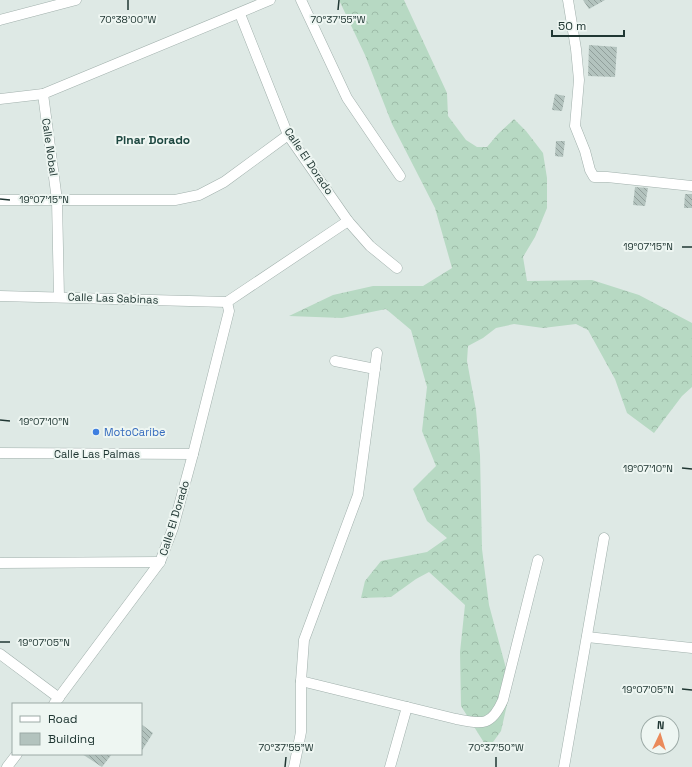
<svg xmlns="http://www.w3.org/2000/svg" width="692" height="767" viewBox="0 0 692 767" font-family="'Space Grotesk',sans-serif">
  <style>
    .forest { fill: url(#forest-crowns) }
    .building { fill: url(#building-back-hatch) }
    .lines { fill: none; stroke-linecap: round; stroke-linejoin: round }
    .minor-casing { stroke: #a1b0ac; stroke-width: 11 }
    .minor { stroke: #fff; stroke-width: 10 }
    .ticks { fill: none; stroke: #203733; stroke-width: 1.5 }
    .shop-dot { fill: #3f7fe0; stroke: #eef6f2; stroke-width: 1.5 }
    .labels { text-anchor: middle; stroke-width: 4; stroke-linejoin: round; paint-order: stroke }
    .street-label { font-size: 11px; fill: #203733; stroke: #eef6f2 }
    .shop-label { font-size: 11px; fill: #366cbe; stroke: #eef6f2; text-anchor: start }
    .neighbourhood-label { font-size: 12px; font-weight: bold; fill: #1e4841; stroke: #eef6f2 }
    .ticks-label { font-size: 10px; text-anchor: middle; fill: #203733; stroke: #eef6f2; stroke-width: 4; stroke-linejoin: round; paint-order: stroke }
  </style>
  <defs>
    <pattern id="forest-crowns" width="20" height="18" patternUnits="userSpaceOnUse"><rect width="20" height="18" fill="#b7d9c3"/><path d="M2 6a3 3 0 1 1 6 0M12 15a3 3 0 1 1 6 0" fill="none" stroke="#9dbba8"/></pattern>
    <pattern id="building-back-hatch" width="6" height="6" patternUnits="userSpaceOnUse"><rect width="6" height="6" fill="#b3c3be"/><path d="M-1 5l2 2M0 0l6 6M5-1l2 2" fill="none" stroke="#919f9b"/></pattern>
  </defs>
  <rect width="100%" height="100%" fill="#dee9e5"/>
  <path class="forest" d="M 339,0 L 404,0 L 447,93 L 448,116 L 466,140 L 477,147 L 487,147 L 498,134 L 514,119 L 526,131 L 543,153 L 547,178 L 547,208 L 535,237 L 523,257 L 527,281 L 592,280 L 639,295 L 692,323 L 692,387 L 682,396 L 654,433 L 627,413 L 615,379 L 588,330 L 576,324 L 543,328 L 514,324 L 496,328 L 483,338 L 468,346 L 467,361 L 476,410 L 480,455 L 482,549 L 489,605 L 511,687 L 501,731 L 488,749 L 461,706 L 460,652 L 465,605 L 429,572 L 416,579 L 391,597 L 361,598 L 365,581 L 381,561 L 427,552 L 447,538 L 427,521 L 413,489 L 436,466 L 422,431 L 427,387 L 411,330 L 386,309 L 342,318 L 289,316 L 333,295 L 373,286 L 423,286 L 452,268 L 435,208 L 392,124 L 365,55 Z"/>
  <g class="building">
    <path d="M 583,0 L 605,0 L 589,9 Z"/>
    <path d="M 589,45 L 617,47 L 615,77 L 588,76 Z"/>
    <path d="M 555,94 L 565,96 L 562,111 L 552,110 Z"/>
    <path d="M 556,141 L 565,141 L 563,157 L 555,156 Z"/>
    <path d="M 635,187 L 648,188 L 645,206 L 633,205 Z"/>
    <path d="M 685,194 L 692,194 L 692,208 L 684,208 Z"/>
    <path d="M 141,724 L 153,733 L 141,752 Z"/>
    <path d="M 82,754 L 112,754 L 102,767 Z"/>
  </g>
  <g class="lines">
    <g class="minor-casing">
      <g id="minor">
        <path d="M 301,0 L 347,98 L 400,176"/>
        <path d="M 568,0 L 576,49 L 579,80 L 575,126 L 585,151 L 590,170 L 594,177 L 607,177 L 692,186"/>
        <path d="M 240,14 L 288,135 L 348,221 L 370,246 L 397,268"/>
        <path d="M 0,20 L 76,0"/>
        <path d="M 43,94 L 57,200 L 59,297"/>
        <path d="M 0,99 L 43,94 L 270,0"/>
        <path d="M 0,200 L 175,200 L 199,195 L 224,182 L 288,135"/>
        <path d="M 0,296 L 227,302"/>
        <path d="M 227,302 L 348,221"/>
        <path d="M 335,361 L 375,369"/>
        <path d="M 0,453 L 193,454"/>
        <path d="M 0,563 L 160,562"/>
        <path d="M 587,637 L 692,648"/>
        <path d="M 0,654 L 59,698"/>
        <path d="M 301,681 L 456,719 C 482,724 491,727 503,700 L 538,560"/>
        <path d="M 54,704 L 160,562 L 173,528 L 193,454 L 229,311 L 227,302"/>
        <path d="M 7,767 L 17,754"/>
        <path d="M 294,767 L 301,732 L 301,681 L 304,640 L 358,495 L 377,353"/>
        <path d="M 390,767 L 407,707"/>
        <path d="M 564,767 L 604,538"/>
      </g>
    </g>
    <use href="#minor" class="minor"/>
  </g>
  <path class="ticks" d="M 128,10 L 128,0M 338,10 L 339,0M 0,199 L 10,200M 682,247 L 692,247M 0,420 L 10,421M 682,468 L 692,469M 0,642 L 10,642M 682,689 L 692,690M 285,767 L 286,757M 496,767 L 496,757"/>
  <circle class="shop-dot" cx="96" cy="432" r="4"/>
  <g class="labels">
    <g class="street-label">
      <text transform="translate(50 147) rotate(82)" y="4">Calle Nobal</text>
      <text transform="translate(309 161) rotate(56)" y="4">Calle El Dorado</text>
      <text transform="translate(113 298) rotate(2)" y="4">Calle Las Sabinas</text>
      <text x="97" y="458">Calle Las Palmas</text>
      <text transform="translate(174 518) rotate(-73)" y="4">Calle El Dorado</text>
    </g>
    <g class="shop-label">
      <text x="104" y="436">MotoCaribe</text>
    </g>
    <g class="neighbourhood-label">
      <text x="153" y="144">Pinar Dorado</text>
    </g>
  </g>
  <g class="ticks-label">
    <text x="128" y="23">70°38'00"W</text>
    <text x="338" y="23">70°37'55"W</text>
    <text x="44" y="203">19°07'15"N</text>
    <text x="648" y="250">19°07'15"N</text>
    <text x="44" y="425">19°07'10"N</text>
    <text x="648" y="472">19°07'10"N</text>
    <text x="44" y="646">19°07'05"N</text>
    <text x="648" y="693">19°07'05"N</text>
    <text x="286" y="751">70°37'55"W</text>
    <text x="496" y="751">70°37'50"W</text>
  </g>
  <rect x="12" y="703" width="130" height="52" fill="#eef6f2" stroke="#9caaa6"/>
  <rect x="20" y="716" width="20" height="6" fill="#ffffff" stroke="#9caaa6"/>
  <text x="48" y="723" font-size="12" fill="#203733">Road</text>
  <rect x="20" y="733" width="20" height="12" fill="#b3c3be" stroke="#9caaa6"/>
  <text x="48" y="743" font-size="12" fill="#203733">Building</text>
  <g transform="translate(660 735) rotate(4)"><circle r="19" fill="#eef6f2" stroke="#9caaa6"/>
  <path d="M0-3L7 15L0 10L-7 15Z" fill="#ea8a5a"/>
  <text y="-6" font-size="11" font-weight="bold" text-anchor="middle" fill="#203733">N</text>
  </g>
  <path d="M552 30v6h72v-6" fill="none" stroke="#203733" stroke-width="2"/>
  <text x="558" y="30" font-size="12" fill="#203733" stroke="#eef6f2" stroke-width="3" paint-order="stroke">50 m</text>
</svg>
